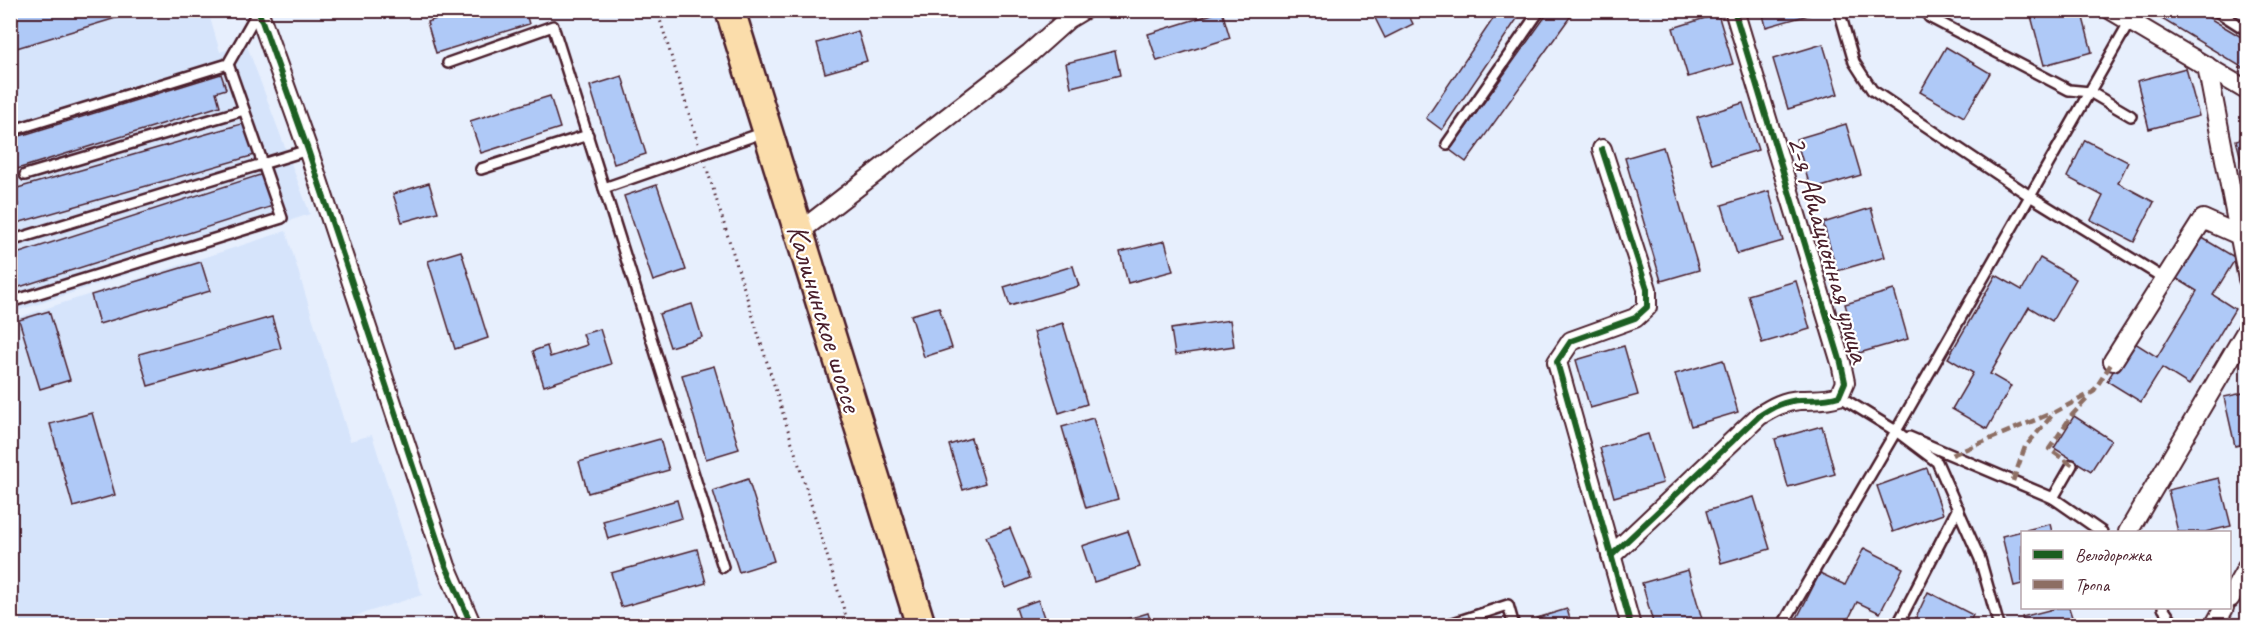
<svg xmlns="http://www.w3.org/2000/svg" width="2258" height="636" viewBox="0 0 2258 636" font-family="Caveat,sans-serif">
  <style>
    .built { fill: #d6e4fb }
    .green { fill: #acecb4; stroke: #7b8670; stroke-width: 1.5 }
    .building { fill: #afc9f7; stroke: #4a1f2b; stroke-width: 1.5 }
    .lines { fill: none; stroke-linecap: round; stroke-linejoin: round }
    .service-casing { stroke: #4a1f2b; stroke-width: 14 }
    .minor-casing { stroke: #4a1f2b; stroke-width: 22 }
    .primary-casing { stroke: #4a1f2b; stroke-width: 33 }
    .path { stroke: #4a1f2b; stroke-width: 3; stroke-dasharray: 1.5 4.5; stroke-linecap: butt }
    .service { stroke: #fff; stroke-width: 9 }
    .minor { stroke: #fff; stroke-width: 18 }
    .primary { stroke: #fbddab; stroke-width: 28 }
    .quiet { stroke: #8d6e63; stroke-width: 4.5; stroke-dasharray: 9 4.5; stroke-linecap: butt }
    .cycleway-casing { stroke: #fff; stroke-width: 10 }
    .cycleway { stroke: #1b5e20; stroke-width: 6 }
    .labels { text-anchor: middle; stroke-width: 4.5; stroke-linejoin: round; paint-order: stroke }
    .street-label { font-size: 30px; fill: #4a1f2b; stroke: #fff }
  </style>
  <rect width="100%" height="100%" fill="#e7effd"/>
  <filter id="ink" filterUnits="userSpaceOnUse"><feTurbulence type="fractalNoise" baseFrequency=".0167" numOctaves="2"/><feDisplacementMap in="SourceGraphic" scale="12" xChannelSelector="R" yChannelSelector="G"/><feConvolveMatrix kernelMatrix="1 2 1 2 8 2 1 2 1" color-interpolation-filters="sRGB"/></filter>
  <g filter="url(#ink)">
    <g class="built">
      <path d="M 10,11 L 208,11 L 220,52 L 246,43 L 310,214 L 11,313 Z"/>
      <path d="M 286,231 L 350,441 L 372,435 L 422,595 L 326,625 L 11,625 L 10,320 Z"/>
    </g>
    <path class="green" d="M 460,616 L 463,626 L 425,626 Z"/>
    <g class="building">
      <path d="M 10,10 L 135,10 L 136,12 L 10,50 Z"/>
      <path d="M 463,10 L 525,10 L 529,24 L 436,53 L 427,22 Z"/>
      <path d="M 1371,10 L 1406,10 L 1413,24 L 1385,38 Z"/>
      <path d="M 1499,10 L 1523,10 L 1442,130 L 1426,118 Z"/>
      <path d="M 1550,10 L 1575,10 L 1466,162 L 1450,150 Z"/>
      <path d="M 1762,10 L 1811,10 L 1812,14 L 1766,27 Z"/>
      <path d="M 2052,10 L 2081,10 L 2092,52 L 2044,65 L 2031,16 Z"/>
      <path d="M 2147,10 L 2196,10 L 2248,41 L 2248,71 Z"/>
      <path d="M 1222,11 L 1230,38 L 1157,61 L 1148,34 Z"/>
      <path d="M 1718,14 L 1733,64 L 1688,77 L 1673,28 Z"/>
      <path d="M 858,31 L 867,61 L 825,73 L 817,43 Z"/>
      <path d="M 1823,44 L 1838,94 L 1788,109 L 1773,59 Z"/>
      <path d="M 1946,47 L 1990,73 L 1964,117 L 1920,92 Z"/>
      <path d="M 1115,51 L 1120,75 L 1071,87 L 1066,63 Z"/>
      <path d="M 2186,68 L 2199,116 L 2149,129 L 2137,81 Z"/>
      <path d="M 221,74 L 226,89 L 216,92 L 220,106 L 17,169 L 10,153 L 10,139 Z"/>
      <path d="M 622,76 L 646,154 L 614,164 L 590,86 Z"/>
      <path d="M 550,96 L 560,128 L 481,153 L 470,121 Z"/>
      <path d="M 1743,103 L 1758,150 L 1712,164 L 1697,117 Z"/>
      <path d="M 245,123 L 255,155 L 10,225 L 10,207 L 18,205 L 14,189 Z"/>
      <path d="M 1846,124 L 1861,175 L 1811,190 L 1796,139 Z"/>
      <path d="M 2248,137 L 2248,185 L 2236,140 Z"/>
      <path d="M 2085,140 L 2128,162 L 2118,183 L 2154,202 L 2134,242 L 2091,220 L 2103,196 L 2067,177 Z"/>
      <path d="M 1663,147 L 1699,270 L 1661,281 L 1625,158 Z"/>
      <path d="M 263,174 L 273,206 L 10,290 L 10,256 Z"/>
      <path d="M 429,183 L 438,212 L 402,222 L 393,194 Z"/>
      <path d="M 657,185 L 686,270 L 653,281 L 624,196 Z"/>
      <path d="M 1769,191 L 1783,241 L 1737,254 L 1722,205 Z"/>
      <path d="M 1871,208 L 1885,257 L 1837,271 L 1823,223 Z"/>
      <path d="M 2199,236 L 2236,258 L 2213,295 L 2235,309 L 2189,385 L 2162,368 L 2141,402 L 2107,381 L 2132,341 L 2157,357 L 2197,291 L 2174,277 Z"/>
      <path d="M 1165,241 L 1173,271 L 1128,283 L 1120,252 Z"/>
      <path d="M 461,251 L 488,338 L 455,349 L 428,261 Z"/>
      <path d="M 2040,258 L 2076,279 L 2052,321 L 2029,307 L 1990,374 L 2011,386 L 1987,429 L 1952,409 L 1973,373 L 1948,358 L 1996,275 L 2022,290 Z"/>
      <path d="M 201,262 L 210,291 L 99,324 L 91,295 Z"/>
      <path d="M 1073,266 L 1079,286 L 1010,306 L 1004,287 Z"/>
      <path d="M 1796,281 L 1810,329 L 1762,343 L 1748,295 Z"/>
      <path d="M 1894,290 L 1908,339 L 1859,353 L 1845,304 Z"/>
      <path d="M 692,304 L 702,337 L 670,347 L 659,314 Z"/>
      <path d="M 939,307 L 952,348 L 924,357 L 911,315 Z"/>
      <path d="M 49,311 L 70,380 L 40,389 L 19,320 Z"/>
      <path d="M 272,317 L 281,348 L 148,386 L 139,354 Z"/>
      <path d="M 1230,320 L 1234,346 L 1175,355 L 1171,329 Z"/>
      <path d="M 1063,323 L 1087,404 L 1059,413 L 1034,332 Z"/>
      <path d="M 600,329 L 611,364 L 544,386 L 533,351 L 547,346 L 550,357 L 587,345 L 583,334 Z"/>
      <path d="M 1624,346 L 1638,395 L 1590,408 L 1576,360 Z"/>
      <path d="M 1723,360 L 1738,412 L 1691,426 L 1675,374 Z"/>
      <path d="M 714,366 L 739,449 L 706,459 L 682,375 Z"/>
      <path d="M 2248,392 L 2248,443 L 2235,446 L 2224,397 Z"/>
      <path d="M 92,413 L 115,495 L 73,507 L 50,424 Z"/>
      <path d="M 2074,416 L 2111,440 L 2091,471 L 2054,448 Z"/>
      <path d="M 1093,418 L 1118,499 L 1086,508 L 1062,427 Z"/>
      <path d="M 1822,426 L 1835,474 L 1788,487 L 1775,439 Z"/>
      <path d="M 1648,434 L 1663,483 L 1614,497 L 1600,448 Z"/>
      <path d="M 971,438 L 985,483 L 963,490 L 949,445 Z"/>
      <path d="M 660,439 L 669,470 L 588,493 L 579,462 Z"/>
      <path d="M 1927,468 L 1943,514 L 1893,532 L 1877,486 Z"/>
      <path d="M 2219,478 L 2231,526 L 2205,532 L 2178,532 L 2168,490 Z"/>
      <path d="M 748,479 L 774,561 L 739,572 L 713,491 Z"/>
      <path d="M 1754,497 L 1770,549 L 1721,563 L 1706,511 Z"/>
      <path d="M 677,500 L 682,518 L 608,539 L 603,521 Z"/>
      <path d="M 2050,524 L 2052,532 L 2022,532 L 2022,584 L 2014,586 L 2002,536 Z"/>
      <path d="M 1010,528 L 1030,578 L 1006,588 L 986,537 Z"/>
      <path d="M 1128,531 L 1140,567 L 1094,582 L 1082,546 Z"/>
      <path d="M 1864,548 L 1903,568 L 1880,613 L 1857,602 L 1845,626 L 1793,626 L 1820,573 L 1845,585 Z"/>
      <path d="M 697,549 L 706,583 L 621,607 L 611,573 Z"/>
      <path d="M 1688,570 L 1702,619 L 1678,626 L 1654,626 L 1642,583 Z"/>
      <path d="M 1928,592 L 1973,615 L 1968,626 L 1912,626 Z"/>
      <path d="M 1038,600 L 1047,626 L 1022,626 L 1016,608 Z"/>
      <path d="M 2057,608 L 2069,608 L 2075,626 L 2024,626 L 2022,617 Z"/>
      <path d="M 1567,609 L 1572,626 L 1539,626 L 1537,618 Z"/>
      <path d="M 1148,613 L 1152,626 L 1105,626 Z"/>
    </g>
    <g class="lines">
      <g class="service-casing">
        <g id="service">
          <path d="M 1839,10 L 1854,62 L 1872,90 L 2030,196 L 2165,279"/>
          <path d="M 2215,10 L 2248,31"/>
          <path d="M 1929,17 L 2069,90 L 2090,92 L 2131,116"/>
          <path d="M 448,63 L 553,26 L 723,567"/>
          <path d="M 10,131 L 228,64 L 258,11"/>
          <path d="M 1447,144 L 1540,10"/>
          <path d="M 481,169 L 588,135"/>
          <path d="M 25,175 L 244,110"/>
          <path d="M 604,188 L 765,132"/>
          <path d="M 10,241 L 308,150"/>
          <path d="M 10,302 L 282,218 L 228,64"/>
          <path d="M 1839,396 L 1896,431 L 1937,462 L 1980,559 L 1999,626"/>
          <path d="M 1909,437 L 2053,498 L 2102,532"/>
          <path d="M 2053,498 L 2072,465"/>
          <path d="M 2163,608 L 2175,626"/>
          <path d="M 1444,626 L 1508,605 L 1514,626"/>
          <path d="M 1782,626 L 1896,431 L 2130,21"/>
          <path d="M 1897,626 L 1958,508"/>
        </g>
      </g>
      <g class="minor-casing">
        <g id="minor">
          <path d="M 258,10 L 308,150 L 446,566 L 472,626"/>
          <path d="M 2111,10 L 2248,91"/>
          <path d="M 2207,66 L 2248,279"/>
          <path d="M 1602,149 L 1647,289 L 1647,307 L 1635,318 L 1571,341 L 1557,362 L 1631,626"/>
          <path d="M 798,233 L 1030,53 L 1068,19 L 1083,10"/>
          <path d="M 2113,361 L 2203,219 L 2239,235"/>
          <path d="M 2128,532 L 2248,328"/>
          <path d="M 1611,556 L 1759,416 C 1773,407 1784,401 1800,400 C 1814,399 1825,401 1839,396 L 1845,382 L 1841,363 L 1734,10"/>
          <path d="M 2230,598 L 2248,566"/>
          <path d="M 2214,626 L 2224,608"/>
        </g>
      </g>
      <g class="primary-casing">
        <path id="primary" d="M 730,10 L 921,626"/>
      </g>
      <g class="path">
        <path d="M 657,10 L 698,143"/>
        <path d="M 706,166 L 849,626"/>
      </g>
      <use href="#service" class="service"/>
      <use href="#minor" class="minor"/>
      <use href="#primary" class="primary"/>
      <g class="quiet">
        <path d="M 1952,455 L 2052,413"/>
        <path d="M 2072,465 L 2049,449 L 2072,415 L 2087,399"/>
        <path d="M 2013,481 L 2025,447 L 2055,412 L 2093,392 L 2113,361"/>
      </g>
      <g class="cycleway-casing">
        <g id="cycleway">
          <path d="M 258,10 L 308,150 L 446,566 L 472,626"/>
          <path d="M 1602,149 L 1647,289 L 1647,307 L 1635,318 L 1571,341 L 1557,362 L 1631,626"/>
          <path d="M 1611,556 L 1759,416 C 1773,407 1784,401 1800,400 C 1814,399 1825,401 1839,396 L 1845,382 L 1841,363 L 1734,10"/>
        </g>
      </g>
      <use href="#cycleway" class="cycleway"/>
    </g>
  </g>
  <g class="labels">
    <g class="street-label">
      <text transform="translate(1829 249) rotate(74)" y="10">2-я Авиационная улица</text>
      <text transform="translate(825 318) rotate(73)" y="10">Калининское шоссе</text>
    </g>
  </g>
  <rect width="2258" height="636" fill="none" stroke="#fff" stroke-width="36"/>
  <rect x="18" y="18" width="2222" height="600" fill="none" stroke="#4a1f2b" stroke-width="2" filter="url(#ink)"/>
  <rect x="2021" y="531" width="210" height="78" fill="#ffffff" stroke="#b7a5aa" stroke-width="1.5"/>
  <rect x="2033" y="550" width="30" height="9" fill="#1b5e20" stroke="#b7a5aa" stroke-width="1.5"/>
  <text x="2075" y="561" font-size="18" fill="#4a1f2b">Велодорожка</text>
  <rect x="2033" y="580" width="30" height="9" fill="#8d6e63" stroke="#b7a5aa" stroke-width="1.5"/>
  <text x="2075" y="591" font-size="18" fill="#4a1f2b">Тропа</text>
</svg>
